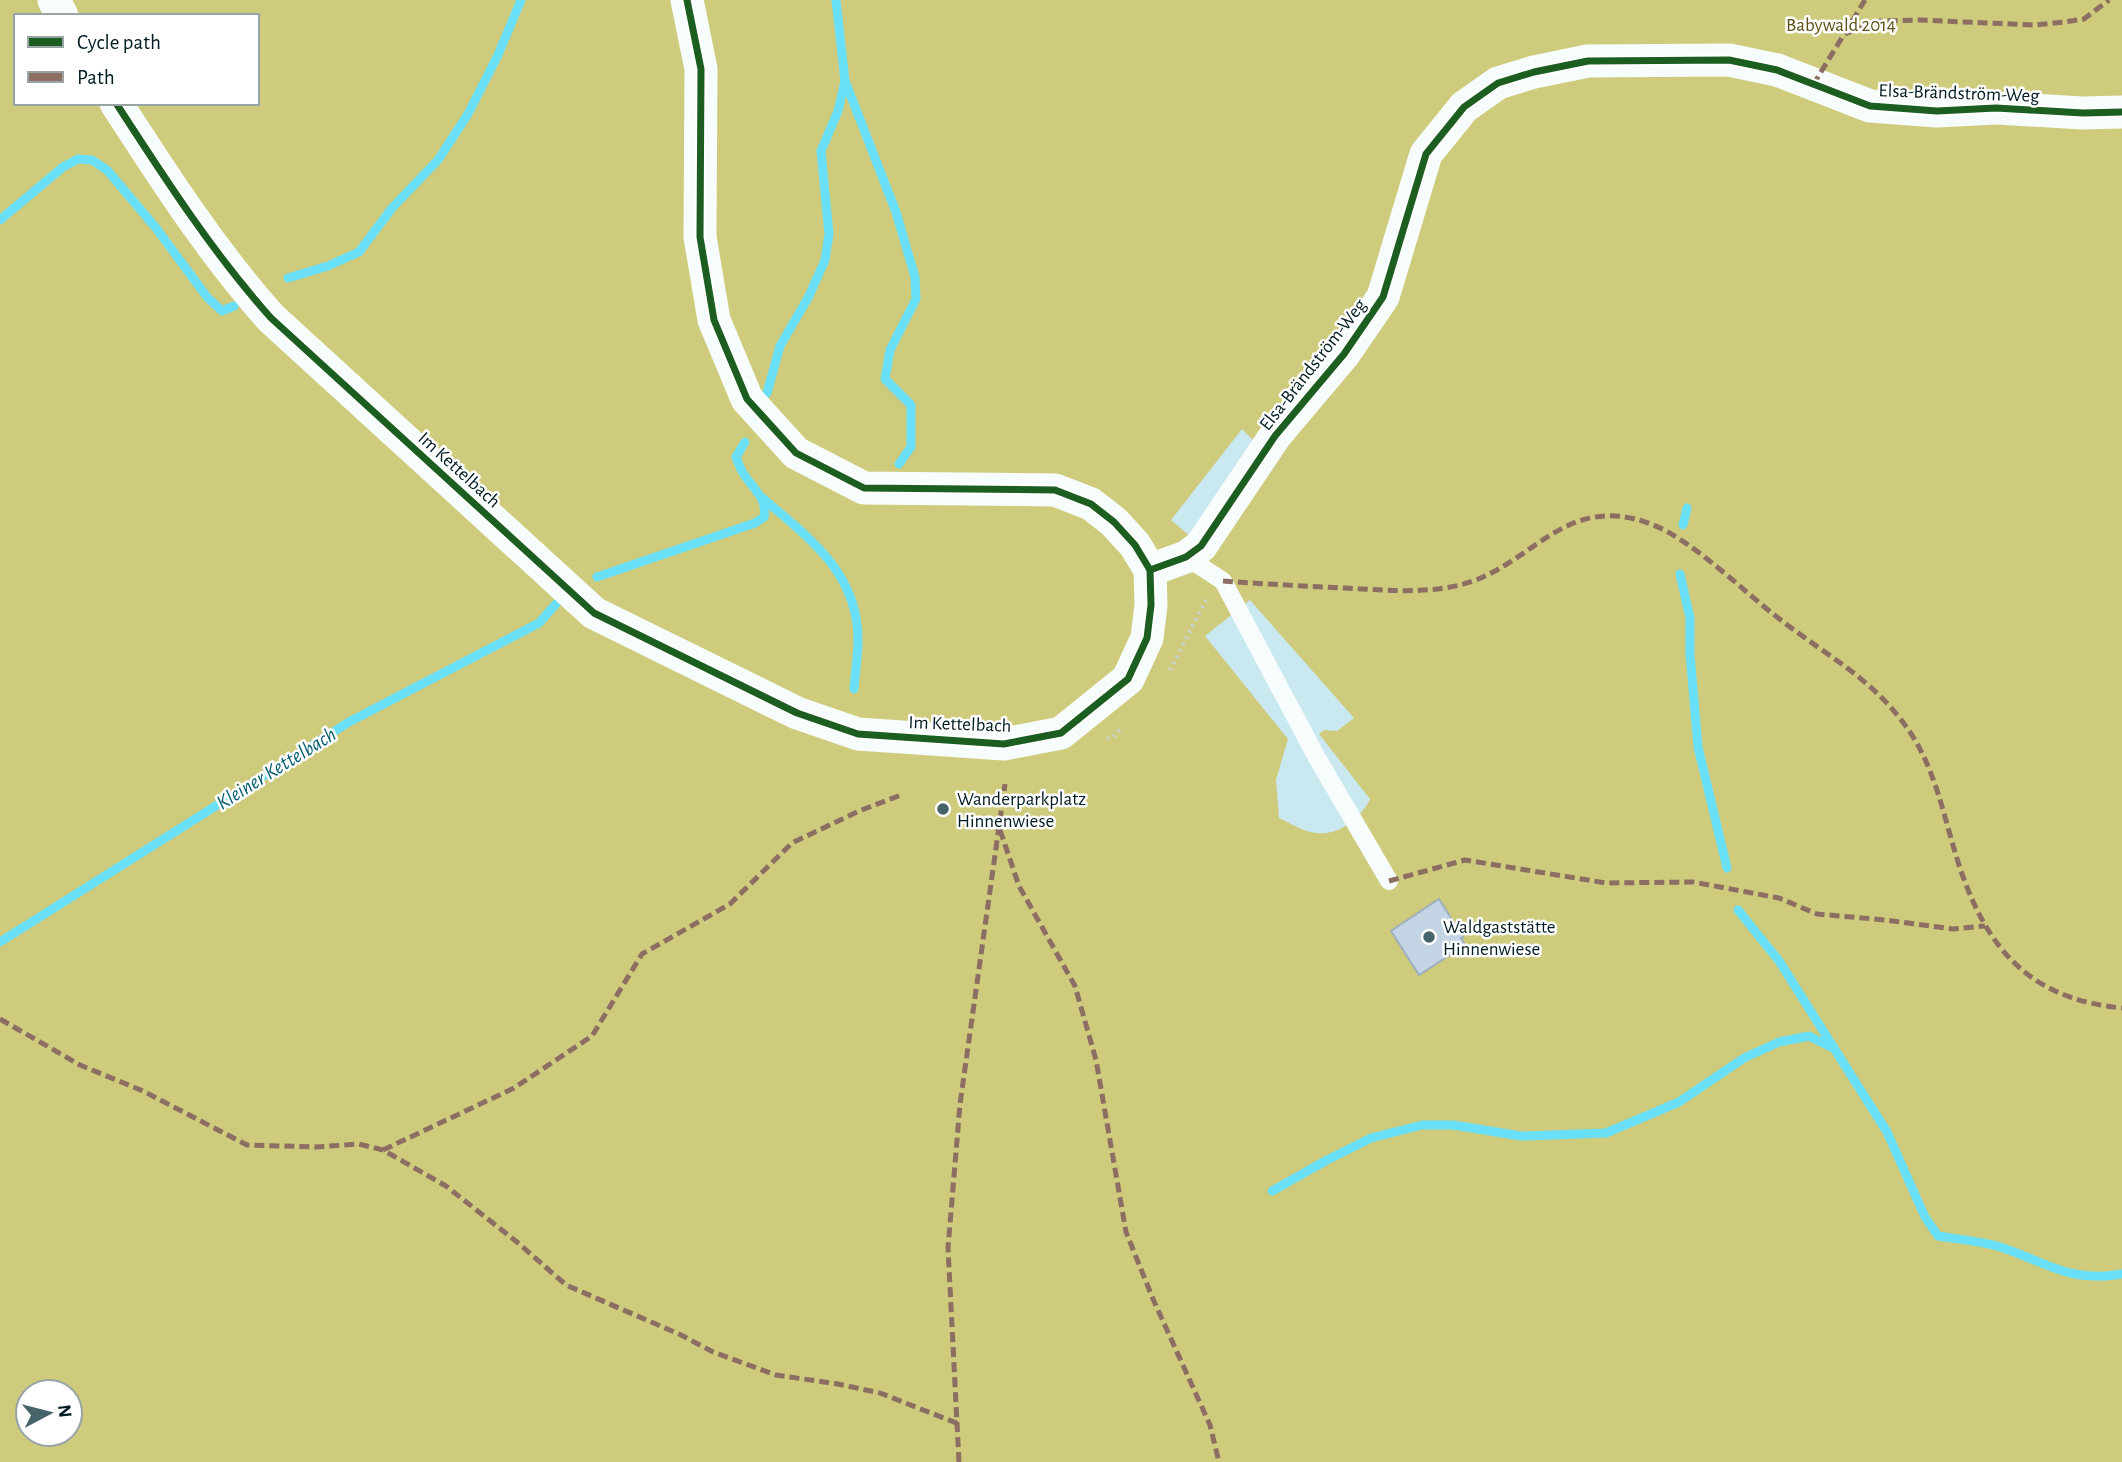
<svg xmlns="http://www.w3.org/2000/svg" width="2122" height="1462" viewBox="0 0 2122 1462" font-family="'Alegreya Sans',sans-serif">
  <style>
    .green { fill: #cecb7d; fill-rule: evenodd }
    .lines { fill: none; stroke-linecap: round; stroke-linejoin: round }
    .stream { stroke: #6adff8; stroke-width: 9 }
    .building { fill: #c3d4e4; stroke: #a0afbe; stroke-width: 2 }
    .path { stroke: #c8d2d4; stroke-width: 4.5; stroke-dasharray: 2 5; stroke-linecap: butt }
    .lane { stroke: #f7fcfd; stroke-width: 18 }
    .street { stroke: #f7fcfd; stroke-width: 33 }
    .quiet { stroke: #8d6e63; stroke-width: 5; stroke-dasharray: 10 5; stroke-linecap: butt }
    .cycleway-casing { stroke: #fff; stroke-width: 11 }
    .cycleway { stroke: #1b5e20; stroke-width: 7 }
    .poi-dot { fill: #47636a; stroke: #fff; stroke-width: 2.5 }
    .labels { text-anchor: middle; stroke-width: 5; stroke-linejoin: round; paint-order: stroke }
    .park-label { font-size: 19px; fill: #5d4f14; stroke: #fff }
    .street-label { font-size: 19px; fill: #001b22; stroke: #fff }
    .poi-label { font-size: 19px; fill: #001b22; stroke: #fff; text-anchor: start }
    .water-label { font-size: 21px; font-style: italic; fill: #005b6c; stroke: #fff }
  </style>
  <rect width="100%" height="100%" fill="#cae8f0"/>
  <path class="green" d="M 0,0 L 2122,0 L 2122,1462 L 0,1462 ZM 16,16 L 257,16 L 257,103 L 16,103 ZM 1242,429 L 1263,450 L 1197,542 L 1171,520 ZM 1250,600 L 1354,718 L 1337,731 L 1324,730 L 1319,734 L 1370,799 C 1361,818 1339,836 1316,833 C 1304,832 1290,823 1279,818 L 1276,780 L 1288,739 L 1205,636 ZM 28,1392 L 70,1392 L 70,1434 L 28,1434 Z"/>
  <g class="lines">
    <g class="stream">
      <path d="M 845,81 L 896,212 L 915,277 L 916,299 L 890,350 L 885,379 L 911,405 L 911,447 L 899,464"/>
      <path d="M 0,220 L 63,167 L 78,159 L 92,160 L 107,170 L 156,228 L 207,297 L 222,311 L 234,306"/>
      <path d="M 288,278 L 328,266 L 359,252 L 392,208 L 438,160 L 468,114 L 498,55 L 521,0"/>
      <path d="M 767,393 L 780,346 L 809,296 L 825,260 L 829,234 L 821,151 L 838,111 L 845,81 L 836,0"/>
      <path d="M 761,497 C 808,537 858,572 858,640 C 858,657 855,673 854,689"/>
      <path d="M 1683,525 L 1687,508"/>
      <path d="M 1680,574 L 1690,618 L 1690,654 L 1698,747 L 1727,868"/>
      <path d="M 597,577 L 755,523 L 764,517 C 768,498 752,488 743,473 C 740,468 738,462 736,457 L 745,442"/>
      <path d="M 1738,910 L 1779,961 L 1887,1132 L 1925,1217 L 1938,1236 C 1957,1239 1978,1241 1997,1246 C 2043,1260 2069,1284 2122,1274"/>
      <path d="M 0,942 L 349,722 L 539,623 L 556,604"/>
      <path d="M 1272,1191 L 1327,1160 L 1371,1138 L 1422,1125 L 1453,1125 L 1521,1136 L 1606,1133 L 1679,1102 L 1744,1058 L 1779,1042 L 1809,1036 L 1833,1048"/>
    </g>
  </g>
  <path class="building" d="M 1439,899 L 1463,937 L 1461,938 L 1465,945 L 1419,975 L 1391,931 Z"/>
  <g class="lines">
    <g class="path">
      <path d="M 1170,670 L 1206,600"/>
      <path d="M 1107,739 L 1114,736 L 1122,727"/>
    </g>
    <path class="lane" d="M 1186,557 L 1223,581 L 1316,756 L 1389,881"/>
    <g class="street">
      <path d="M 54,0 L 62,16"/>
      <path d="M 116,103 C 164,177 212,252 271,318 L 594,613 L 797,713 L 858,734 L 1004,744 L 1061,733 L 1128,679 L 1147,638 L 1151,605 L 1150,570 L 1135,545 L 1114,522 L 1091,504 L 1055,490 L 864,488 L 796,453 L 747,399 L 714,320 L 700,237 L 701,69 L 687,0"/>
      <path d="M 1150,570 L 1186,557 L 1201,546 L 1275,436 L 1344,354 L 1383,297 L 1426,154 L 1464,107 L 1498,83 L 1534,72 L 1588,61 L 1729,60 L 1777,70 L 1870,106 L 1937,111 L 1996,108 L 2083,113 L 2122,112"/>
    </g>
    <g class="quiet">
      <path d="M 1845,34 L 1880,21 L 1919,20 L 2035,25 L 2064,22 L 2084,19 L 2109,0"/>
      <path d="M 1813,85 L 1865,0"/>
      <path d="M 1223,581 C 1263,584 1304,586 1345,588 C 1383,590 1422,594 1460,585 C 1533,567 1563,491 1651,524 C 1691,539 1742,590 1777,617 C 1830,659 1878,680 1915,740 C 1941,784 1947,835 1965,882 C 1994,959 2039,1000 2122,1008"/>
      <path d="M 1000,830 L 1019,886 L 1075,986 L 1096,1060 L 1126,1232 L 1153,1299 L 1210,1425 L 1219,1462"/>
      <path d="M 1389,881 L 1465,860 L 1606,883 L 1693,882 L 1779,898 L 1817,914 L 1885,920 L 1953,929 L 1985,926"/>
      <path d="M 0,1019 L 80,1065 L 143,1091 L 247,1145 L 316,1147 L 359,1144 L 383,1150 L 446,1186 L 517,1242 L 566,1285 L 681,1335 L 713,1352 L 776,1375 L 838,1384 L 880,1393 L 959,1424"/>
      <path d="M 383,1150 L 514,1088 L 592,1036 L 642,954 L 730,904 L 792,843 L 859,811 L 901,795"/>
      <path d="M 959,1462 L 948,1248 L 960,1104 L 1005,784"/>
    </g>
    <g class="cycleway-casing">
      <g id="cycleway">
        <path d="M 116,103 C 164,177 212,252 271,318 L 594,613 L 797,713 L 858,734 L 1004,744 L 1061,733 L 1128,679 L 1147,638 L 1151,605 L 1150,570 L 1135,545 L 1114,522 L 1091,504 L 1055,490 L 864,488 L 796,453 L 747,399 L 714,320 L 700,237 L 701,69 L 687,0"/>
        <path d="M 1150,570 L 1186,557 L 1201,546 L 1275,436 L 1344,354 L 1383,297 L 1426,154 L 1464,107 L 1498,83 L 1534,72 L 1588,61 L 1729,60 L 1777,70 L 1870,106 L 1937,111 L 1996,108 L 2083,113 L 2122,112"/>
      </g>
    </g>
    <use href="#cycleway" class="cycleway"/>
  </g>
  <g class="poi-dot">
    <circle cx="943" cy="809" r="7"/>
    <circle cx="1429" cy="937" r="7"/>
  </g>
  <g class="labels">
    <g class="park-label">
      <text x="1841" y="31">Babywald 2014</text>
    </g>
    <g class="street-label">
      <text transform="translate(1959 92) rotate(2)" y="7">Elsa-Brändström-Weg</text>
      <text transform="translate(1312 364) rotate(-52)" y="7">Elsa-Brändström-Weg</text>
      <text transform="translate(460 469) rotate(42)" y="7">Im Kettelbach</text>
      <text transform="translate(960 723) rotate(2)" y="7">Im Kettelbach</text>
    </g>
    <g class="poi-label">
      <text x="957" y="805">Wanderparkplatz<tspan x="957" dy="22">Hinnenwiese</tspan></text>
      <text x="1443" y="933">Waldgaststätte<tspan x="1443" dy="22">Hinnenwiese</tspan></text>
    </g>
    <g class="water-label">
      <text transform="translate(276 768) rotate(-32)" y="7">Kleiner Kettelbach</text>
    </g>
  </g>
  <rect x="14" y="14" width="245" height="91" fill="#ffffff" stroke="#99a4a7" stroke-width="2"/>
  <rect x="28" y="37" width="35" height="10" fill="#1b5e20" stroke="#99a4a7" stroke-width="2"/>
  <text x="77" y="49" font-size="21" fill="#001b22">Cycle path</text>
  <rect x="28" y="72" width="35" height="10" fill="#8d6e63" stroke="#99a4a7" stroke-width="2"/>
  <text x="77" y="84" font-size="21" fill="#001b22">Path</text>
  <g transform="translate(49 1413) rotate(83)"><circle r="33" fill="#ffffff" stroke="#99a4a7" stroke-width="2"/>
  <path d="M0-5L12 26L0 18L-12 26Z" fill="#47636a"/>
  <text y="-10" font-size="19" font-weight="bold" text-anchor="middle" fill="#001b22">N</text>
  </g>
</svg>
